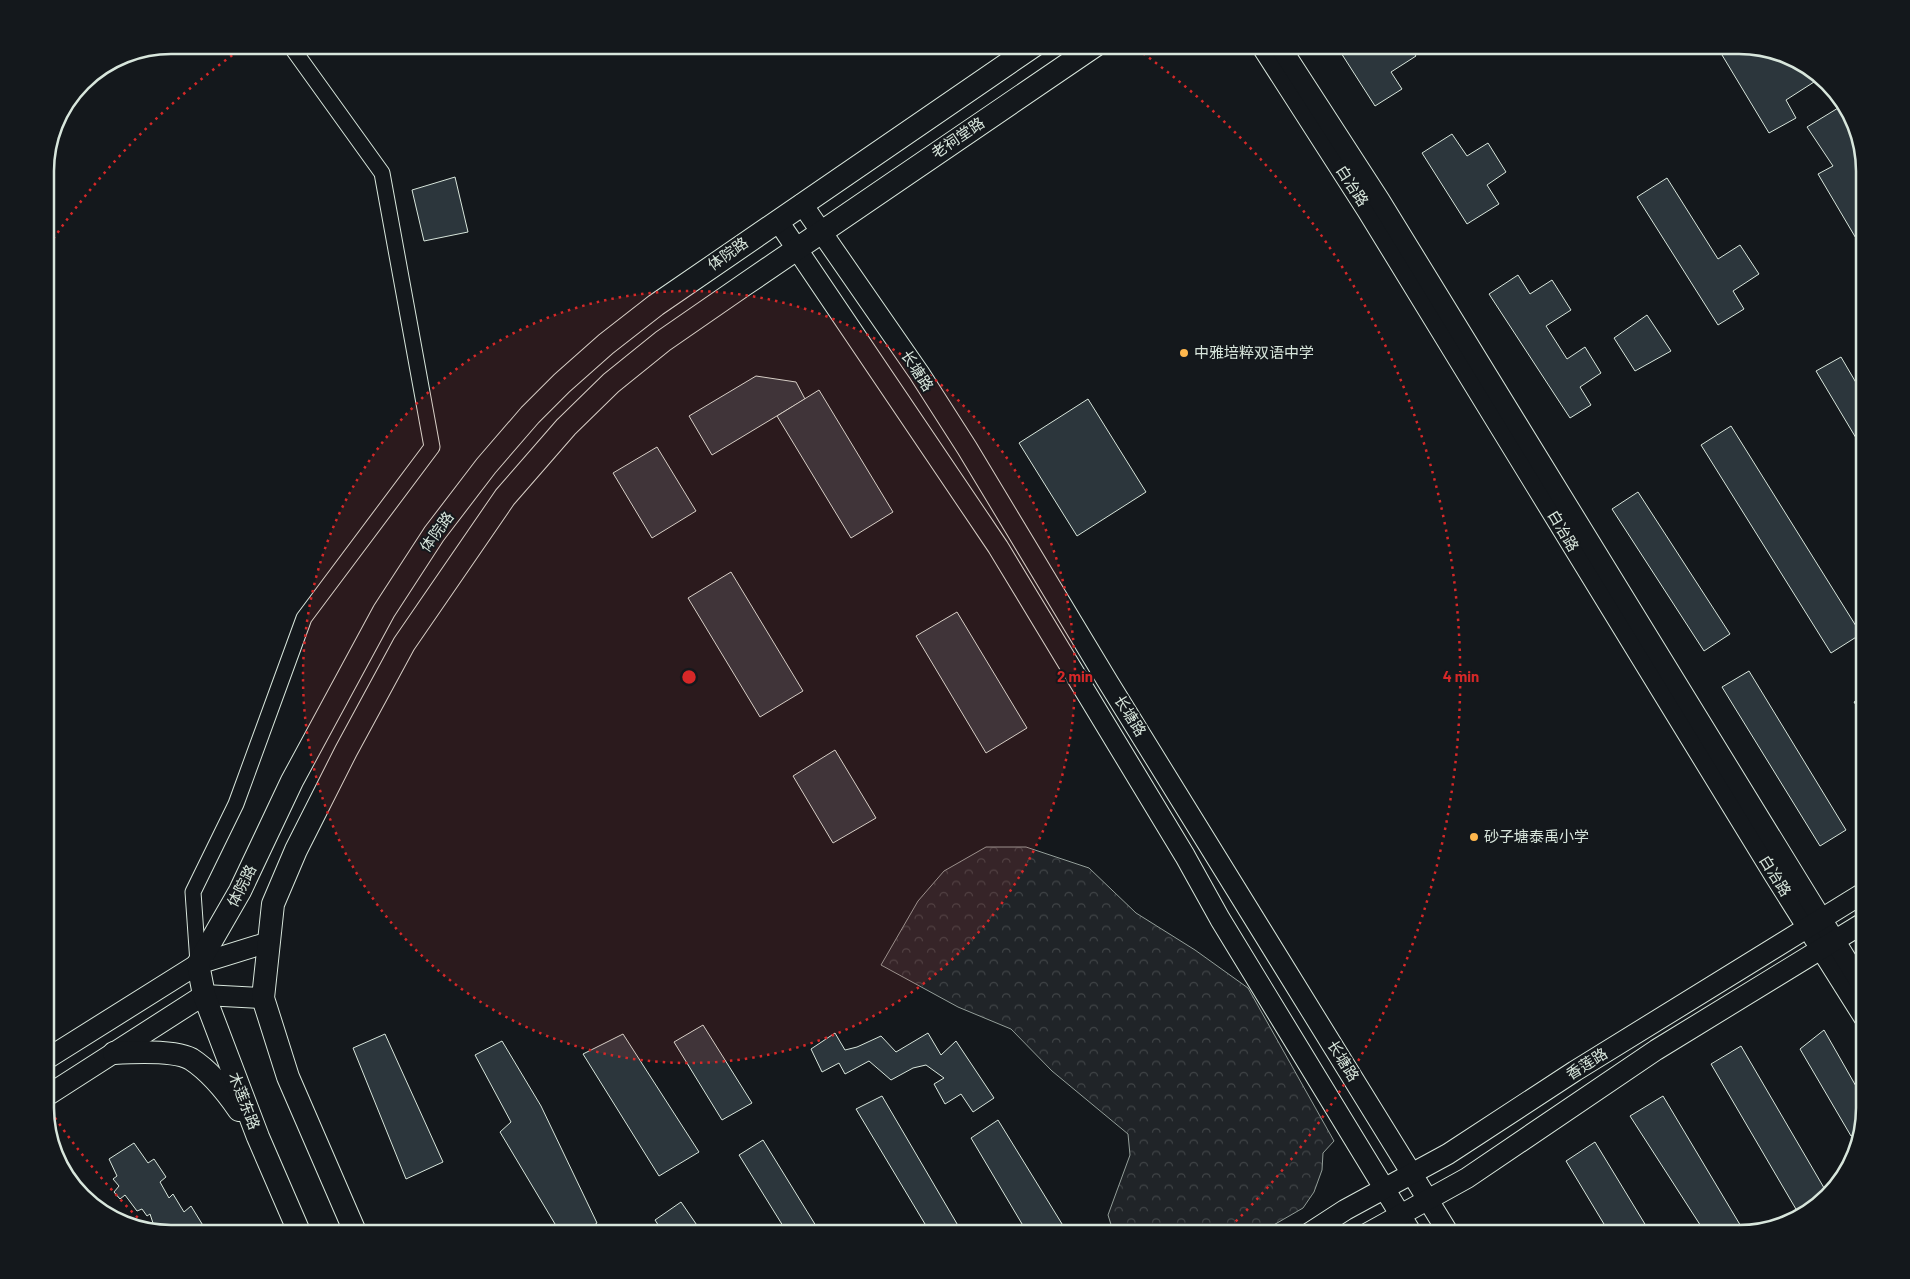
<svg xmlns="http://www.w3.org/2000/svg" width="1910" height="1279" viewBox="0 0 1910 1279" font-family="Barlow,'Noto Sans SC',sans-serif">
  <style>
    .forest { fill: url(#forest-crowns); stroke: #939e99 }
    .building { fill: #2c363c; stroke: #d8e6dc }
    .lines { fill: none; stroke-linecap: round; stroke-linejoin: round }
    .street-casing { stroke: #d8e6dc; stroke-width: 17 }
    .secondary-casing { stroke: #d8e6dc; stroke-width: 22 }
    .primary-casing { stroke: #d8e6dc; stroke-width: 24 }
    .street { stroke: #14181c; stroke-width: 15 }
    .secondary { stroke: #14181c; stroke-width: 20 }
    .primary { stroke: #14181c; stroke-width: 22 }
    .ring { fill: none; stroke: #d62828; stroke-width: 2.5; stroke-dasharray: 2.5 5 }
    .poi-dot { fill: #ffb74d; stroke: #14181c; stroke-width: 2 }
    .labels { text-anchor: middle; stroke-width: 4; stroke-linejoin: round; paint-order: stroke }
    .street-label { font-size: 15px; fill: #d8e6dc; stroke: #14181c }
    .poi-label { font-size: 15px; fill: #d8e6dc; stroke: #14181c; text-anchor: start }
    .rim { fill: none; stroke: #d8e6dc; stroke-width: 2.5 }
    .centre { fill: #d62828; stroke: #14181c; stroke-width: 2.5 }
    .ring-label { font-size: 15px; text-anchor: middle; font-weight: bold; fill: #d62828; stroke: #14181c; stroke-width: 4; stroke-linejoin: round; paint-order: stroke }
  </style>
  <defs>
    <pattern id="forest-crowns" width="20" height="18" patternUnits="userSpaceOnUse" patternTransform="scale(1.25)"><rect width="20" height="18" fill="#202428"/><path d="M2 6a3 3 0 1 1 6 0M12 15a3 3 0 1 1 6 0" fill="none" stroke="#404447"/></pattern>
  </defs>
  <rect width="100%" height="100%" fill="#14181c"/>
  <path class="forest" d="M 986,847 L 1026,847 L 1089,868 L 1136,913 L 1195,950 L 1248,988 L 1334,1141 L 1323,1153 L 1322,1170 L 1314,1192 L 1303,1208 L 1258,1234 L 1114,1234 L 1108,1215 L 1130,1155 L 1128,1134 L 1052,1071 L 1011,1029 L 958,1007 L 881,965 L 918,901 L 944,871 Z"/>
  <g class="building">
    <path d="M 1336,45 L 1409,45 L 1416,56 L 1391,72 L 1402,89 L 1375,106 Z"/>
    <path d="M 1716,45 L 1739,45 L 1809,66 L 1815,72 L 1811,75 L 1814,82 L 1786,100 L 1796,118 L 1769,133 Z"/>
    <path d="M 1843,105 L 1852,115 L 1865,171 L 1865,236 L 1857,240 L 1818,174 L 1833,166 L 1807,127 Z"/>
    <path d="M 1452,134 L 1467,156 L 1488,143 L 1506,172 L 1487,185 L 1499,204 L 1467,224 L 1422,153 Z"/>
    <path d="M 455,177 L 468,232 L 424,241 L 412,190 Z"/>
    <path d="M 1667,178 L 1718,259 L 1740,245 L 1759,274 L 1733,291 L 1744,309 L 1718,325 L 1637,197 Z"/>
    <path d="M 1518,275 L 1530,294 L 1552,280 L 1571,310 L 1546,326 L 1567,359 L 1585,347 L 1601,373 L 1580,387 L 1591,405 L 1570,418 L 1489,294 Z"/>
    <path d="M 1647,315 L 1671,351 L 1635,371 L 1614,338 Z"/>
    <path d="M 1841,357 L 1865,398 L 1865,453 L 1816,371 Z"/>
    <path d="M 756,376 L 796,382 L 805,399 L 712,455 L 689,416 Z"/>
    <path d="M 819,390 L 893,512 L 851,538 L 777,416 Z"/>
    <path d="M 1088,399 L 1146,492 L 1077,536 L 1019,443 Z"/>
    <path d="M 1731,426 L 1861,634 L 1831,653 L 1701,445 Z"/>
    <path d="M 657,447 L 696,511 L 652,538 L 613,473 Z"/>
    <path d="M 1638,492 L 1730,634 L 1704,651 L 1612,509 Z"/>
    <path d="M 731,572 L 803,691 L 760,717 L 688,598 Z"/>
    <path d="M 957,612 L 1027,728 L 986,753 L 916,636 Z"/>
    <path d="M 1749,671 L 1846,830 L 1820,846 L 1722,687 Z"/>
    <path d="M 1865,695 L 1865,719 L 1854,702 Z"/>
    <path d="M 835,750 L 876,818 L 833,843 L 793,776 Z"/>
    <path d="M 703,1025 L 752,1103 L 722,1120 L 674,1042 Z"/>
    <path d="M 1824,1030 L 1865,1102 L 1865,1108 L 1858,1131 L 1851,1136 L 1800,1049 Z"/>
    <path d="M 835,1033 L 845,1050 L 857,1047 L 881,1036 L 896,1052 L 928,1033 L 941,1055 L 956,1041 L 994,1098 L 973,1112 L 961,1094 L 945,1104 L 934,1084 L 944,1078 L 926,1065 L 913,1068 L 891,1080 L 869,1061 L 845,1074 L 839,1063 L 822,1072 L 811,1049 Z"/>
    <path d="M 385,1034 L 443,1162 L 406,1179 L 353,1048 Z"/>
    <path d="M 623,1034 L 699,1152 L 659,1176 L 583,1054 Z"/>
    <path d="M 502,1041 L 541,1106 L 597,1223 L 582,1234 L 561,1234 L 500,1132 L 511,1122 L 475,1055 Z"/>
    <path d="M 1741,1046 L 1827,1193 L 1800,1216 L 1711,1064 Z"/>
    <path d="M 882,1096 L 963,1234 L 931,1234 L 856,1109 Z"/>
    <path d="M 1663,1096 L 1745,1233 L 1706,1234 L 1630,1116 Z"/>
    <path d="M 998,1120 L 1067,1232 L 1063,1234 L 1028,1234 L 971,1138 Z"/>
    <path d="M 763,1140 L 821,1234 L 788,1234 L 739,1155 Z"/>
    <path d="M 1595,1142 L 1651,1234 L 1610,1234 L 1566,1161 Z"/>
    <path d="M 134,1143 L 148,1163 L 154,1159 L 166,1177 L 160,1182 L 169,1198 L 173,1194 L 184,1212 L 191,1206 L 204,1227 L 199,1231 L 201,1234 L 171,1234 L 155,1229 L 150,1214 L 147,1216 L 142,1209 L 137,1211 L 125,1195 L 120,1199 L 114,1192 L 119,1186 L 113,1179 L 117,1176 L 109,1159 Z"/>
    <path d="M 681,1202 L 703,1234 L 664,1234 L 655,1220 Z"/>
  </g>
  <g class="lines">
    <g class="street-casing">
      <path id="street" d="M 198,963 L 193,892 L 236,804 L 304,618 L 432,447 L 382,173 L 290,45"/>
    </g>
    <g class="secondary-casing">
      <g id="secondary">
        <path d="M 1261,45 L 1367,210 L 1775,876 L 1865,1019"/>
        <path d="M 1279,45 L 1380,201 L 1865,990"/>
        <path d="M 802,204 L 919,373 L 967,448 L 1108,682 L 1449,1234"/>
        <path d="M 778,221 L 998,547 L 1185,856 L 1220,919 L 1412,1234"/>
        <path d="M 45,1060 L 198,964 L 269,942"/>
        <path d="M 45,1097 L 204,995 L 263,998"/>
        <path d="M 1308,1234 L 1345,1210 L 1448,1154 L 1575,1071 L 1865,892"/>
        <path d="M 1366,1234 L 1467,1178 L 1656,1050 L 1865,922"/>
      </g>
    </g>
    <g class="primary-casing">
      <g id="primary">
        <path d="M 114,1053 C 132,1052 175,1050 191,1059 C 211,1072 226,1091 239,1110"/>
        <path d="M 300,1234 L 258,1137 L 204,995 L 198,964 L 240,891 L 292,781 L 384,611 L 434,534 L 486,466 L 530,415 L 562,383 L 606,344 L 656,305 L 1035,45"/>
        <path d="M 356,1234 L 288,1077 L 263,998 L 273,904 L 296,850 L 346,751 L 404,644 L 505,497 L 566,427 L 611,383 L 663,341 L 744,285 L 1096,45"/>
      </g>
    </g>
    <use href="#street" class="street"/>
    <use href="#secondary" class="secondary"/>
    <use href="#primary" class="primary"/>
  </g>
  <circle cx="689" cy="677" r="386" fill="#d62828" fill-opacity=".12"/>
  <g class="ring">
    <circle cx="689" cy="677" r="386"/>
    <path d="M143 1223A772 772 0 0 1 49 1109M49 245A772 772 0 0 1 241 49M1137 49A772 772 0 0 1 1225 1232"/>
  </g>
  <g class="poi-dot">
    <circle cx="1184" cy="353" r="5"/>
    <circle cx="1474" cy="837" r="5"/>
  </g>
  <g class="labels">
    <g class="street-label">
      <text transform="translate(958 138) rotate(-34)" y="5">老祠堂路</text>
      <text transform="translate(1352 186) rotate(57)" y="5">白冶路</text>
      <text transform="translate(728 254) rotate(-35)" y="5">体院路</text>
      <text transform="translate(917 371) rotate(57)" y="5">长塘路</text>
      <text transform="translate(1563 531) rotate(59)" y="5">白冶路</text>
      <text transform="translate(437 532) rotate(-54)" y="5">体院路</text>
      <text transform="translate(1130 716) rotate(58)" y="5">长塘路</text>
      <text transform="translate(1775 876) rotate(58)" y="5">白冶路</text>
      <text transform="translate(242 886) rotate(-63)" y="5">体院路</text>
      <text transform="translate(1343 1061) rotate(58)" y="5">长塘路</text>
      <text transform="translate(1587 1064) rotate(-32)" y="5">香莲路</text>
      <text transform="translate(244 1101) rotate(69)" y="5">木莲东路</text>
    </g>
    <g class="poi-label">
      <text x="1194" y="358">中雅培粹双语中学</text>
      <text x="1484" y="842">砂子塘泰禹小学</text>
    </g>
  </g>
  <path d="M0 0H1910V1279H0ZM171 54H1739A117 117 0 0 1 1856 171V1108A117 117 0 0 1 1739 1225H171A117 117 0 0 1 54 1108V171A117 117 0 0 1 171 54Z" fill="#14181c" fill-rule="evenodd"/>
  <path class="rim" d="M171 54H1739A117 117 0 0 1 1856 171V1108A117 117 0 0 1 1739 1225H171A117 117 0 0 1 54 1108V171A117 117 0 0 1 171 54Z"/>
  <circle cx="689" cy="677" r="8" class="centre"/>
  <g class="ring-label">
    <text x="1075" y="682">2 min</text>
    <text x="1461" y="682">4 min</text>
  </g>
</svg>
